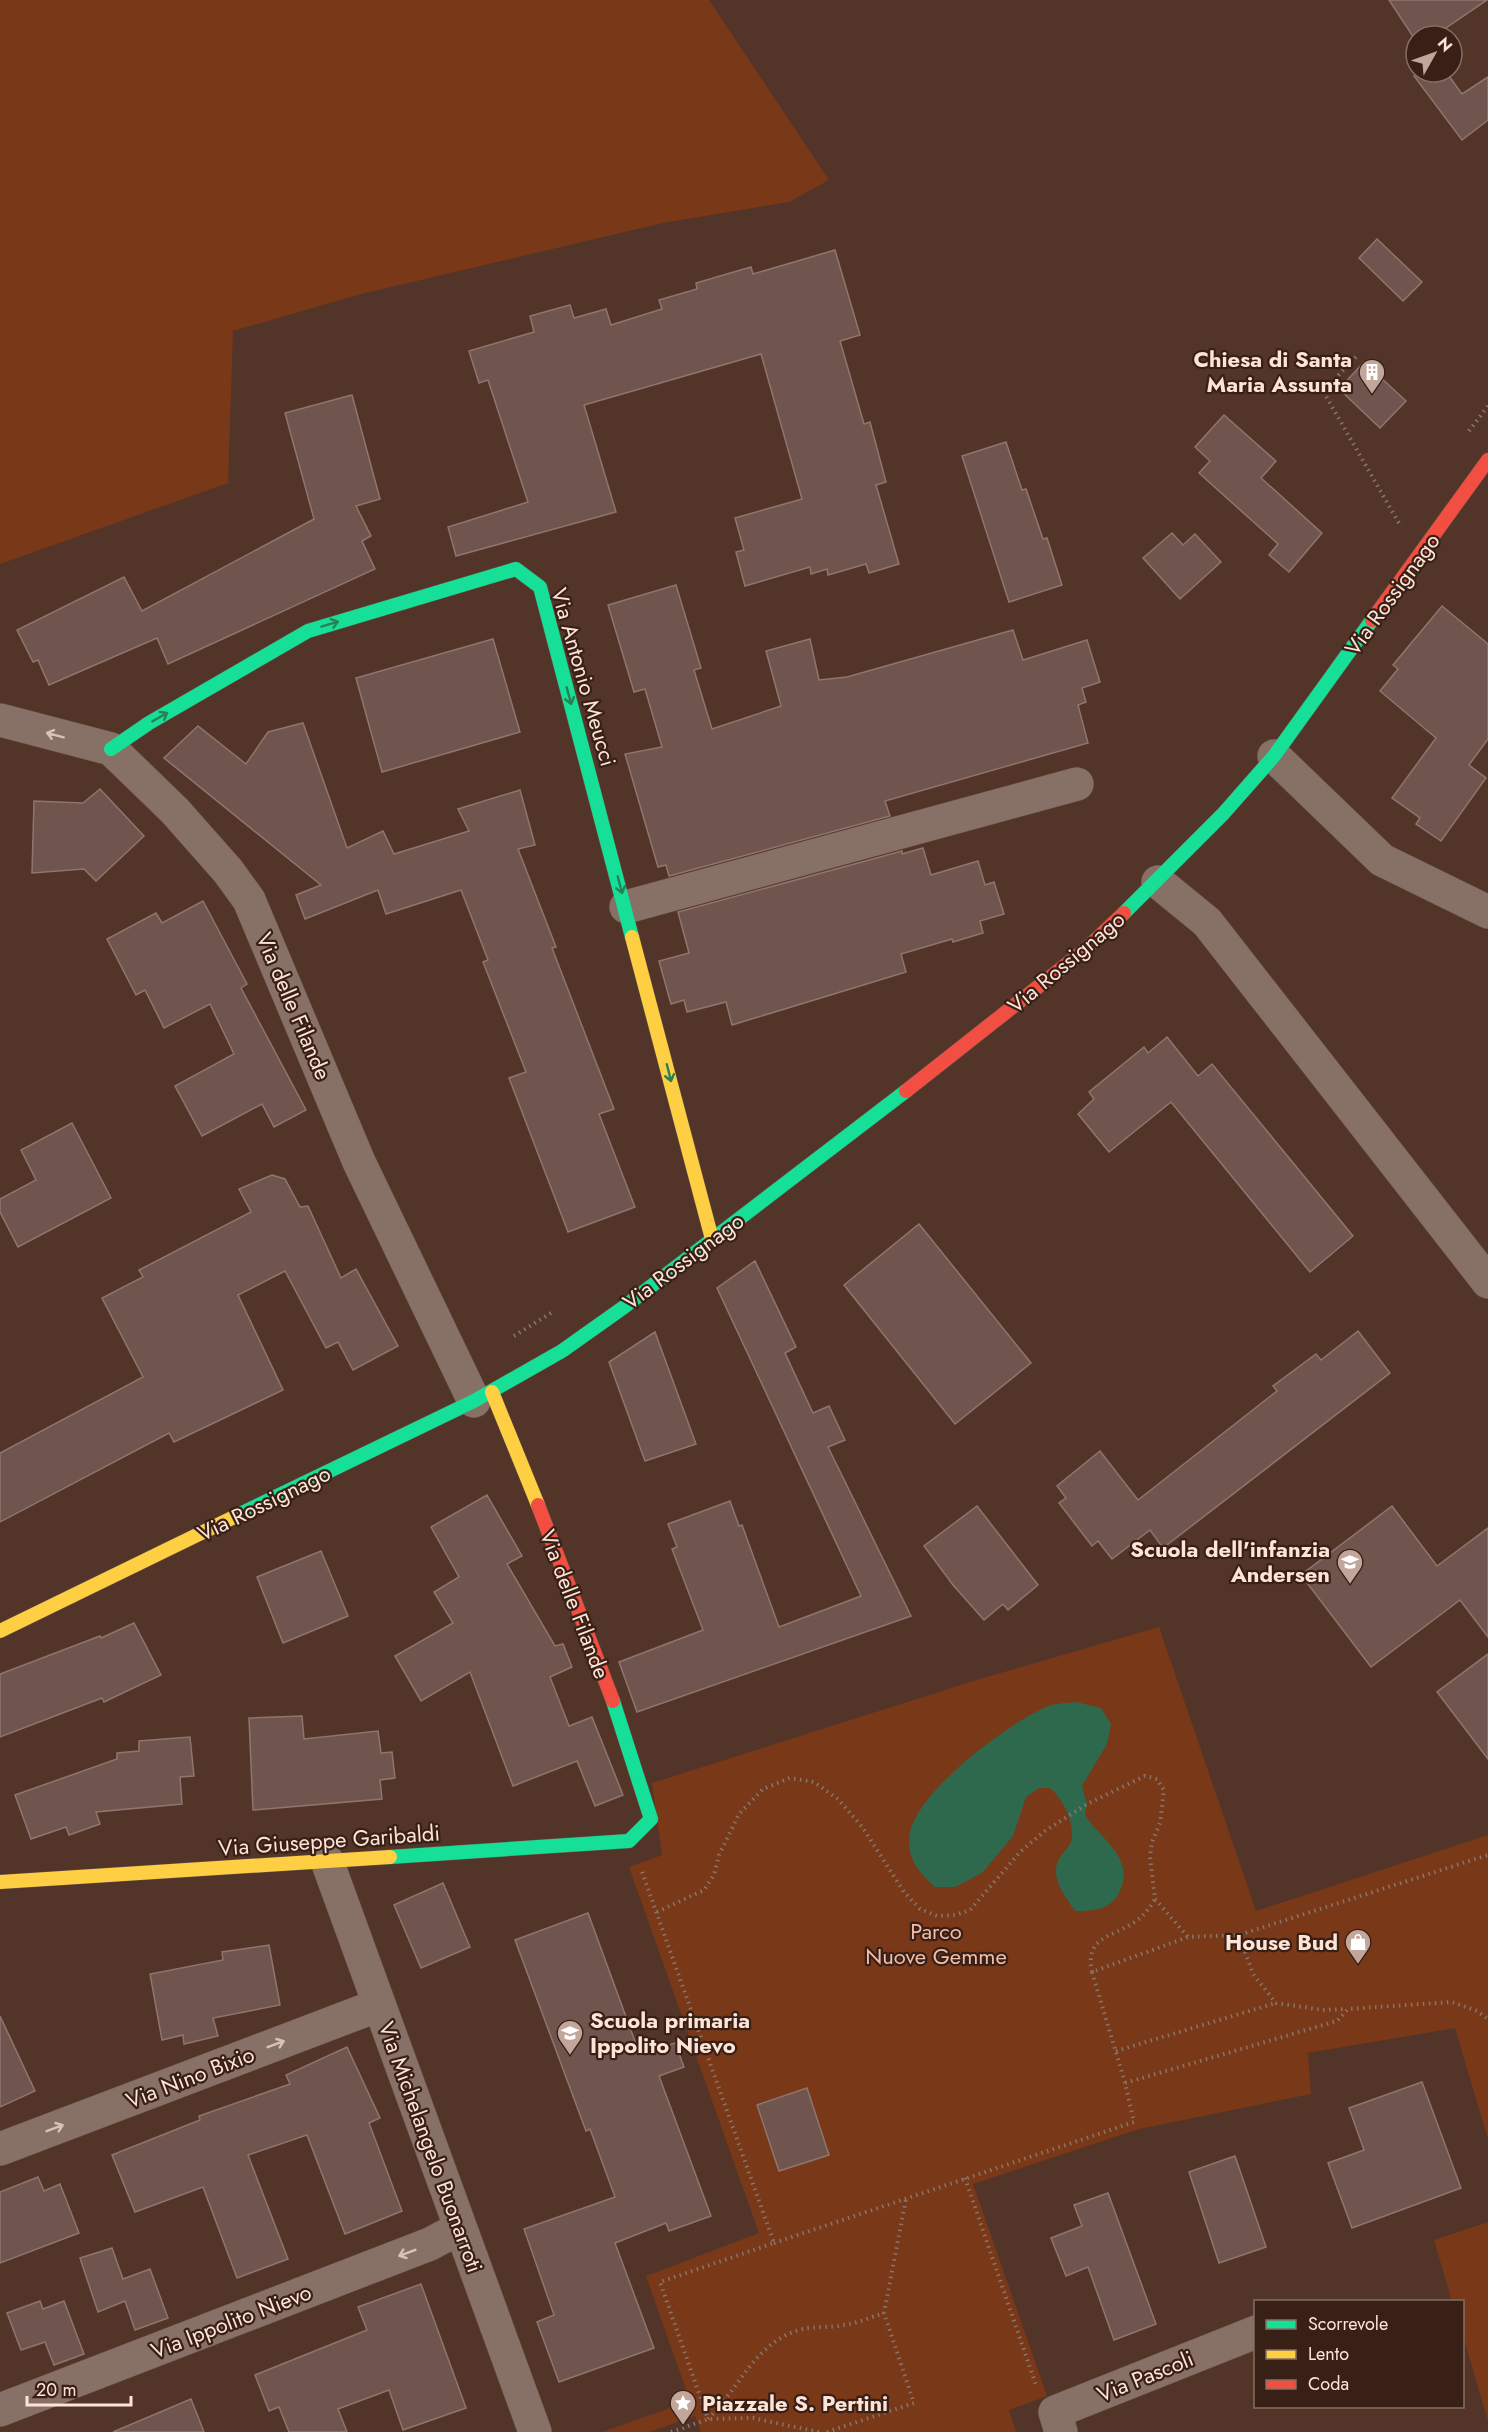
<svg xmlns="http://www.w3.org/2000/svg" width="1488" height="2432" viewBox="0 0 1488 2432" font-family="Jost,sans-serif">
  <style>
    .green { fill: #793818 }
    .water { fill: #2e694e }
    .building { fill: #6f554e; stroke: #90756e; stroke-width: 1.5 }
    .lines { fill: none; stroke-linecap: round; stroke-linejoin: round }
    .street-casing { stroke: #695147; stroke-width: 34 }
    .fast-casing { stroke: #695147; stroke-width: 15 }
    .slow-casing { stroke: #695147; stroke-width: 15 }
    .jam-casing { stroke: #695147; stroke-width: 15 }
    .path { stroke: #88756c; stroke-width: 4; stroke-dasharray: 1.5 4.5; stroke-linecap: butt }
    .street { stroke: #877065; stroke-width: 33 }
    .fast { stroke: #16e098; stroke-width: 14 }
    .slow { stroke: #ffcf43; stroke-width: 14 }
    .jam { stroke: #f24e42; stroke-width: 14 }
    .oneway { stroke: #278057 }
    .oneway2 { stroke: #dac0b5 }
    .labels { text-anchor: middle; stroke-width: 4.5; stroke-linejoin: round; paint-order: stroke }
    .poi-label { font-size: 22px; font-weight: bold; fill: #fee3d7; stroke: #382016; text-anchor: end }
    .street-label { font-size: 22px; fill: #fee3d7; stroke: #382016 }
    .park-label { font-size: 22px; fill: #f1bda8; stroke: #382016 }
  </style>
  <rect width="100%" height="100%" fill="#523528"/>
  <g class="green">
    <path d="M 0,0 L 709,0 L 829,180 L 789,202 L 663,223 L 510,259 L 361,294 L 233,331 L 228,483 L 0,564 Z"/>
    <path d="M 1159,1627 L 1256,1911 L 1488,1835 L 1488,2139 L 1455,2028 L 1308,2053 L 1311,2094 L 1139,2129 L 973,2184 L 1047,2396 L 1009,2410 L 1016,2432 L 701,2432 L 695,2416 L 650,2432 L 602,2432 L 690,2401 L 646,2276 L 759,2233 L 629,1867 L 662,1855 L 652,1783 L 980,1679 Z"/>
    <path d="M 1488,2222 L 1488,2421 L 1463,2336 L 1462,2302 L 1452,2301 L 1434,2240 Z"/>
  </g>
  <path class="water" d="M 1076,1702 L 1101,1708 L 1111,1724 L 1107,1744 L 1082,1786 L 1087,1804 L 1085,1815 C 1102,1841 1136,1858 1119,1893 C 1110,1910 1093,1911 1075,1911 C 1066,1898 1052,1881 1057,1864 C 1059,1855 1070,1848 1072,1839 C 1074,1821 1063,1799 1050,1788 L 1039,1788 L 1026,1797 L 1013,1836 L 982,1873 L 955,1887 L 935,1887 C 920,1873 909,1862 909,1840 C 909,1796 1010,1721 1049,1706 C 1057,1703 1068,1703 1076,1702 Z"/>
  <g class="building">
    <path d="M 1389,0 L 1487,0 L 1434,36 L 1416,36 L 1416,41 Z"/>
    <path d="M 1419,72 L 1446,72 L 1462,94 L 1488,77 L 1488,120 L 1462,140 L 1414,76 Z"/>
    <path d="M 1377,239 L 1422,282 L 1403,301 L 1359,258 Z"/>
    <path d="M 835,250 L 860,335 L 840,341 L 864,424 L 870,422 L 886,482 L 876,485 L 899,564 L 869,573 L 866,564 L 828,575 L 827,569 L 811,574 L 810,567 L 745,586 L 736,552 L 744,550 L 735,518 L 802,499 L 761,354 L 584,405 L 616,512 L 456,556 L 448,527 L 528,502 L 488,380 L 479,383 L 469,351 L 534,332 L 530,316 L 570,305 L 574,318 L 606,309 L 611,325 L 662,309 L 659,300 L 697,289 L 696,283 L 751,267 L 753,274 Z"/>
    <path d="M 1364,362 L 1406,401 L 1380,428 L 1339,389 Z"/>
    <path d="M 352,395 L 380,499 L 356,506 L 371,536 L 362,541 L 375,569 L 168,664 L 157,638 L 49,685 L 38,660 L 33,662 L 17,630 L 124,577 L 142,611 L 314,519 L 285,413 Z"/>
    <path d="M 1224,415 L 1276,461 L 1261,478 L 1322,533 L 1289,572 L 1269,555 L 1278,544 L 1199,473 L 1210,461 L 1195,447 Z"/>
    <path d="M 1006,442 L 1022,490 L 1026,489 L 1043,539 L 1047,538 L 1062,585 L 1009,602 L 962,456 Z"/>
    <path d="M 1172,533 L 1183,545 L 1195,534 L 1221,562 L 1180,599 L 1143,558 Z"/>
    <path d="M 676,585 L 701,668 L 694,670 L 712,729 L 781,706 L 766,651 L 810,639 L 819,680 L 847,677 L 1013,630 L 1023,660 L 1087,640 L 1100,682 L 1082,688 L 1086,702 L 1078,705 L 1088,743 L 885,801 L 890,816 L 669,876 L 666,865 L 658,867 L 625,754 L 662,747 L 645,689 L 634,692 L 608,605 Z"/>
    <path d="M 1442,606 L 1488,644 L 1488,739 L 1469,765 L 1486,778 L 1441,841 L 1416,824 L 1420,818 L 1392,798 L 1436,738 L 1380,691 L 1398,669 L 1393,665 Z"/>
    <path d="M 493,639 L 520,732 L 382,772 L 356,678 Z"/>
    <path d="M 303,723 L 347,848 L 383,831 L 394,854 L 469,831 L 458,809 L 520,790 L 535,845 L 518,849 L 556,947 L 552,948 L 614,1109 L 599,1114 L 635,1207 L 568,1232 L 509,1078 L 526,1072 L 483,962 L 488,960 L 461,890 L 386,914 L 378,890 L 305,919 L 296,895 L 321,885 L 164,758 L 198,726 L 246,764 L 268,732 Z"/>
    <path d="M 100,789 L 144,836 L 96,881 L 84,869 L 32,873 L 34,801 L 83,803 Z"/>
    <path d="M 923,848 L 931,875 L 978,861 L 985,885 L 994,882 L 1004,914 L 980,921 L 983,933 L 953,942 L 952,939 L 901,954 L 906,972 L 732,1025 L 726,1002 L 687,1012 L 684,1000 L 671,1004 L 659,961 L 689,953 L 678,912 L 902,851 L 902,854 Z"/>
    <path d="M 203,901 L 247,984 L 241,988 L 306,1110 L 274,1127 L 262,1104 L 202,1136 L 175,1086 L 234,1054 L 210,1004 L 164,1028 L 145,990 L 136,995 L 107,939 L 156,913 L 162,923 Z"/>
    <path d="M 1167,1037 L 1198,1076 L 1212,1064 L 1353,1236 L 1310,1272 L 1171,1102 L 1109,1152 L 1078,1114 L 1094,1099 L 1089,1092 L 1144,1047 L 1148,1053 Z"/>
    <path d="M 72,1123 L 111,1198 L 18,1247 L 0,1212 L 0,1199 L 36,1180 L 21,1150 Z"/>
    <path d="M 272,1175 L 285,1179 L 300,1207 L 308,1206 L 341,1278 L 356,1269 L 398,1346 L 353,1370 L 338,1342 L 326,1348 L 285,1271 L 238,1295 L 283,1390 L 174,1442 L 169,1433 L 0,1522 L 0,1453 L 143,1377 L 102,1298 L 143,1277 L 139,1270 L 251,1212 L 239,1189 Z"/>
    <path d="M 919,1224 L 1031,1363 L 955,1424 L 844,1285 Z"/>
    <path d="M 755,1261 L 796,1347 L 785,1353 L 813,1413 L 829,1406 L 845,1440 L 828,1447 L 911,1616 L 637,1712 L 619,1662 L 703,1630 L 672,1549 L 677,1547 L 668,1524 L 730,1501 L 739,1526 L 742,1525 L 779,1627 L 861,1596 L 717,1288 Z"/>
    <path d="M 1358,1331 L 1390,1373 L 1163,1548 L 1150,1530 L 1112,1559 L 1098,1541 L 1092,1546 L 1059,1503 L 1066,1498 L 1057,1486 L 1100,1451 L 1138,1500 L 1277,1391 L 1273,1386 L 1316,1354 L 1321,1360 Z"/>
    <path d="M 655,1332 L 696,1444 L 645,1461 L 609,1362 Z"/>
    <path d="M 487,1495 L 522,1556 L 507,1564 L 555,1646 L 563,1644 L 572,1667 L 550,1677 L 569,1726 L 592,1717 L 623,1795 L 595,1806 L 577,1761 L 513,1786 L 470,1672 L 421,1701 L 395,1656 L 453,1623 L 434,1592 L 459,1577 L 431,1527 Z"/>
    <path d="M 977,1506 L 1038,1585 L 1008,1610 L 1003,1604 L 984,1620 L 953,1585 L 924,1546 Z"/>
    <path d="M 1392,1506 L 1437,1566 L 1488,1528 L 1488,1637 L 1460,1600 L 1371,1667 L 1301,1575 Z"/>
    <path d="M 321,1551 L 348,1616 L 283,1643 L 257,1577 Z"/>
    <path d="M 134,1623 L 161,1675 L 104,1702 L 102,1698 L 0,1737 L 0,1674 L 100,1636 L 101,1638 Z"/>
    <path d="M 1488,1654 L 1488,1759 L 1437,1692 Z"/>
    <path d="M 302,1716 L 304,1739 L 378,1731 L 381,1753 L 392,1752 L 395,1778 L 380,1780 L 382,1799 L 253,1810 L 249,1718 Z"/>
    <path d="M 190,1737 L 194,1776 L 180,1777 L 182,1804 L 96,1812 L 100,1824 L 69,1835 L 66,1827 L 31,1839 L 15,1795 L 117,1759 L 117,1753 L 139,1751 L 139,1741 Z"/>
    <path d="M 443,1883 L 470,1947 L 421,1968 L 394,1905 Z"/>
    <path d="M 588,1913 L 640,2055 L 675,2043 L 684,2067 L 659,2076 L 711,2216 L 669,2231 L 666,2223 L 615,2243 L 654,2348 L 559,2382 L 537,2322 L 554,2315 L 524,2229 L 615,2197 L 590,2129 L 586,2131 L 515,1940 Z"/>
    <path d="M 269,1945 L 280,2005 L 213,2018 L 218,2036 L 184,2044 L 183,2035 L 162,2040 L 150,1974 L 223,1960 L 222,1952 Z"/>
    <path d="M 0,2016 L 35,2091 L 0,2107 Z"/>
    <path d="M 347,2047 L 380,2118 L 369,2123 L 402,2211 L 345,2234 L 307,2135 L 248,2155 L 288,2259 L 237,2278 L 203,2187 L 135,2212 L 112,2155 L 200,2120 L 199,2116 L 290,2084 L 286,2075 Z"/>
    <path d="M 1422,2082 L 1461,2188 L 1352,2228 L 1328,2163 L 1364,2150 L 1349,2108 Z"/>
    <path d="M 807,2088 L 829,2155 L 779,2171 L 757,2105 Z"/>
    <path d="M 1235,2156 L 1266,2247 L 1219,2263 L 1189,2172 Z"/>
    <path d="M 38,2177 L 44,2191 L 60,2184 L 79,2233 L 0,2263 L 0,2192 Z"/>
    <path d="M 1108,2193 L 1156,2324 L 1114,2340 L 1088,2267 L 1066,2276 L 1051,2238 L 1082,2226 L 1074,2205 Z"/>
    <path d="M 112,2248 L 123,2279 L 150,2269 L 168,2318 L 135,2330 L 125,2301 L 98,2312 L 80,2258 Z"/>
    <path d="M 421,2284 L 466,2408 L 403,2430 L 389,2390 L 338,2409 L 347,2432 L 289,2432 L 279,2407 L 269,2411 L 255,2375 L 367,2330 L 358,2307 Z"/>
    <path d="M 40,2301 L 43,2309 L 64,2301 L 84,2354 L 54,2365 L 45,2342 L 21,2350 L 7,2313 Z"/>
    <path d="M 191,2399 L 204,2432 L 113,2432 Z"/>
  </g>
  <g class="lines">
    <g class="street-casing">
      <g id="street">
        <path d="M 0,720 L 111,749 L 175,811 L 228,871 L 249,900 L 359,1162 L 474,1401"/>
        <path d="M 1274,756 L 1382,860 L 1488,912"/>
        <path d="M 1158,882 L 1207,922 L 1488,1282"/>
        <path d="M 626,907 L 1077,784"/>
        <path d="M 327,1861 L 535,2432"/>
        <path d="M 0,2149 L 379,2005"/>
        <path d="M 0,2410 L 430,2244 L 460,2228"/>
        <path d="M 1061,2432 L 1055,2412 L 1256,2332"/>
      </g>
    </g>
    <g class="fast-casing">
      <g id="fast">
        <path d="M 111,749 L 149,723 L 308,631 L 516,569 L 540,587 L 632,937"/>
        <path d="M 1124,913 L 1223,814 L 1274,756 L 1372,620"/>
        <path d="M 232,1518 L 474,1401 L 562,1351 L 624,1307 L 906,1091"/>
        <path d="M 390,1857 L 629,1841 L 651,1819 L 613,1701"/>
      </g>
    </g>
    <g class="slow-casing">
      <g id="slow">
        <path d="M 632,937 L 712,1239"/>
        <path d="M 492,1392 L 538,1505"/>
        <path d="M 0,1631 L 232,1518"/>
        <path d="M 0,1882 L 390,1857"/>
      </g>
    </g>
    <g class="jam-casing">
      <g id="jam">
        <path d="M 1372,620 L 1488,460"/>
        <path d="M 906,1091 L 1086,949 L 1124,913"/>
        <path d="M 538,1505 L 613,1701"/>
      </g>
    </g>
    <g class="path">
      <path d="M 1356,357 L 1323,391 L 1400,525"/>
      <path d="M 1469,431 L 1488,406"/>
      <path d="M 514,1336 L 551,1313"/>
      <path d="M 642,1872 L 774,2243 L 660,2282 L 708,2419"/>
      <path d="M 657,1912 L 704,1890 L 714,1875 L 719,1855 L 739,1814 L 763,1789 L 790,1778 L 814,1782 L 838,1799 L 863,1828 L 904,1892 L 920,1909 L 937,1916 L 955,1915 L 970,1910 L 1021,1851 L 1045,1831 L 1087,1804 L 1145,1776 L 1157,1779 L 1164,1790 L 1160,1823 L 1152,1842 L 1150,1857 L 1155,1899 L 1188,1937"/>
      <path d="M 1239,1935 L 1253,1974 L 1276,2003 L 1323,2010 L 1347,2009"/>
      <path d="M 1092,1972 C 1085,1936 1111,1938 1133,1923 C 1143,1917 1149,1909 1155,1899"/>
      <path d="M 1116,2051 L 1276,2003"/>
      <path d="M 1125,2083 L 1092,1972 L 1188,1937 L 1239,1935 L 1488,1855"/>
      <path d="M 965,2178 L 1036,2385"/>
      <path d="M 774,2243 L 1134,2122 L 1125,2083 L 1337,2021 L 1348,2009 L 1452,2002 L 1477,2011 L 1488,2019"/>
      <path d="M 708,2419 C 739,2389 756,2340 803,2329 C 816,2326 831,2328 844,2325 C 858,2323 871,2317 884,2313"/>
      <path d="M 671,2432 L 708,2419 L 753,2418 L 819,2432"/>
      <path d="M 827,2432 L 914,2403 L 884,2313 L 906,2199"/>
    </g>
    <use href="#street" class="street"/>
    <use href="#fast" class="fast"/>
    <use href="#slow" class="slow"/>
    <use href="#jam" class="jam"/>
  </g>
  <defs><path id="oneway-shaft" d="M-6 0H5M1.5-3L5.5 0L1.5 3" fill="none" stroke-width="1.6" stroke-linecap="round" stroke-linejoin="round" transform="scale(1.5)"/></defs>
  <g class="oneway">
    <use href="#oneway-shaft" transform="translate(330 624) rotate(-17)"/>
    <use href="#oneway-shaft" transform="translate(569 696) rotate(75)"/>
    <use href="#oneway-shaft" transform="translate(160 717) rotate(-30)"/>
    <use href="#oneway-shaft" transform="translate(620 885) rotate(75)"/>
    <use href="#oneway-shaft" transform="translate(669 1073) rotate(76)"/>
  </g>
  <g class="oneway2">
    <use href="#oneway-shaft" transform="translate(55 735) rotate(-165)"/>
    <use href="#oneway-shaft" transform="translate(276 2044) rotate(-21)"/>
    <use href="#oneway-shaft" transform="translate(55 2128) rotate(-21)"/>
    <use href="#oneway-shaft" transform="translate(407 2253) rotate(159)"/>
  </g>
  <defs>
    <g id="building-pin" transform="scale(1.35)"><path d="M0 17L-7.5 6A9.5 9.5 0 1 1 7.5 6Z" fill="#c2a69a" stroke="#382016"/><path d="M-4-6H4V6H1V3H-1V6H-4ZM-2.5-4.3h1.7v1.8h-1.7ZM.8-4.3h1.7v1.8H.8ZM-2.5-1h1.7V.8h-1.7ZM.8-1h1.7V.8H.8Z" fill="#fff"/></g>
    <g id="school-pin" transform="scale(1.35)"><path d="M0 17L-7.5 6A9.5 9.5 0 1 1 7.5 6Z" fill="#c2a69a" stroke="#382016"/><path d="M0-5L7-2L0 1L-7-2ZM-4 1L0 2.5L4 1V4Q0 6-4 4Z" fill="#fff"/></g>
    <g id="shop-pin" transform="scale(1.35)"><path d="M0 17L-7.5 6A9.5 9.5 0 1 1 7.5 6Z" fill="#c2a69a" stroke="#382016"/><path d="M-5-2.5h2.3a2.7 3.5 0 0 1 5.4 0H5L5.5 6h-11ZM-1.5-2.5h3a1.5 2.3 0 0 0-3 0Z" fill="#fff"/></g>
    <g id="sight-pin" transform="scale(1.35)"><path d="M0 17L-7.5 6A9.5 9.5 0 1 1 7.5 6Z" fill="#c2a69a" stroke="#382016"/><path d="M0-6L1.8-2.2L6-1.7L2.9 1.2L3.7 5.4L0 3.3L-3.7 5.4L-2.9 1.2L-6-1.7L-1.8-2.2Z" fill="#fff"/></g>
  </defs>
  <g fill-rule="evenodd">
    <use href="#building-pin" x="1372" y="372"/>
    <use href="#school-pin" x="1350" y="1562"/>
    <use href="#shop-pin" x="1358" y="1942"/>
    <use href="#school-pin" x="570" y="2033"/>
    <use href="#sight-pin" x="683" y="2403"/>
  </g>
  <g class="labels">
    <g class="poi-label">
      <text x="1352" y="367">Chiesa di Santa<tspan x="1352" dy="25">Maria Assunta</tspan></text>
      <text x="1330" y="1557">Scuola dell'infanzia<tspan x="1330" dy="25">Andersen</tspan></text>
      <text x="1338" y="1950">House Bud</text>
      <text x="590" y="2028" text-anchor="start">Scuola primaria<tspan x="590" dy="25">Ippolito Nievo</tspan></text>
      <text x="702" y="2411" text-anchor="start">Piazzale S. Pertini</text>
    </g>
    <g class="street-label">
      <text transform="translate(1392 594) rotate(-54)" y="8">Via Rossignago</text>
      <text transform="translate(584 677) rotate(74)" y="8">Via Antonio Meucci</text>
      <text transform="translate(1066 962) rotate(-40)" y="8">Via Rossignago</text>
      <text transform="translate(294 1006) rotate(67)" y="8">Via delle Filande</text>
      <text transform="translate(683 1261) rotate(-37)" y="8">Via Rossignago</text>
      <text transform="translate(264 1503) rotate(-26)" y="8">Via Rossignago</text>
      <text transform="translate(575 1604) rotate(69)" y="8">Via delle Filande</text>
      <text transform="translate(329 1840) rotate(-4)" y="8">Via Giuseppe Garibaldi</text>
      <text transform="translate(190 2077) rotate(-21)" y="8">Via Nino Bixio</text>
      <text transform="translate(431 2147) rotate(70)" y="8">Via Michelangelo Buonarroti</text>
      <text transform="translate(231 2321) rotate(-21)" y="8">Via Ippolito Nievo</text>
      <text transform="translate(1145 2376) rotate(-22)" y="8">Via Pascoli</text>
    </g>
    <g class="park-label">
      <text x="936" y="1939">Parco<tspan x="936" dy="25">Nuove Gemme</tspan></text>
    </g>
  </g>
  <rect x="1254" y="2300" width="210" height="108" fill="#382016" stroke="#876e63" stroke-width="1.5"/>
  <rect x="1266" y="2320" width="30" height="9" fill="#16e098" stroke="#876e63" stroke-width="1.5"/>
  <text x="1308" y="2330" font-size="18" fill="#fee3d7">Scorrevole</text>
  <rect x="1266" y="2350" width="30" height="9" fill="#ffcf43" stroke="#876e63" stroke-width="1.5"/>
  <text x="1308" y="2360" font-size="18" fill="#fee3d7">Lento</text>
  <rect x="1266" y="2380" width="30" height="9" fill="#f24e42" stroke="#876e63" stroke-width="1.5"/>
  <text x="1308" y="2390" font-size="18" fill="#fee3d7">Coda</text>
  <g transform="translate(1434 54) rotate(50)"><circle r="28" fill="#382016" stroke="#876e63" stroke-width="1.5"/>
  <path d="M0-4.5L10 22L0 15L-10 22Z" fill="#c2a69a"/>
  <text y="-9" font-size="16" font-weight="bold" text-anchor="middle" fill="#fee3d7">N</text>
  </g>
  <path d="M27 2396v9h104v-9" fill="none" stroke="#fee3d7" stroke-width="3"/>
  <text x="36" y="2396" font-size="18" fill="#fee3d7" stroke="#382016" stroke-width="4.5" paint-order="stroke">20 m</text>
</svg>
